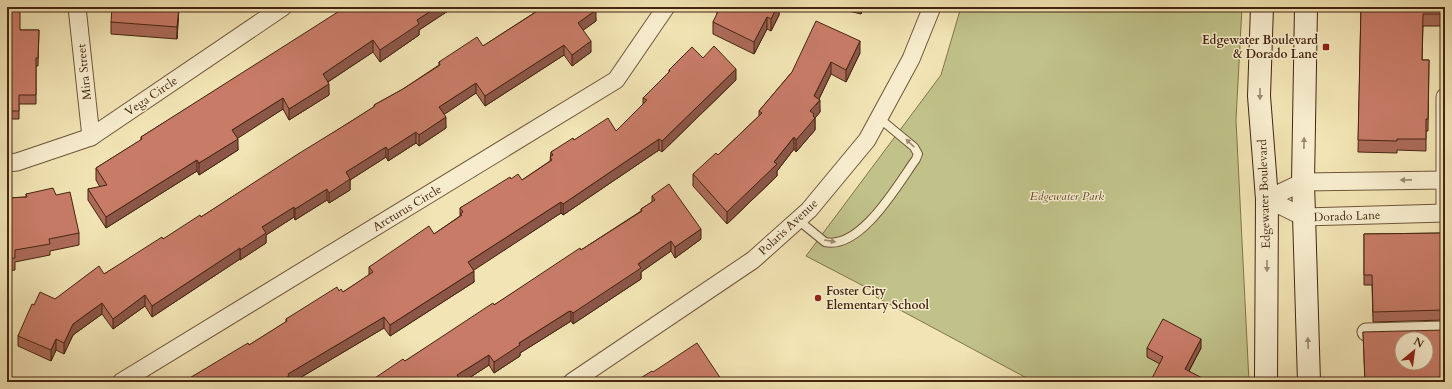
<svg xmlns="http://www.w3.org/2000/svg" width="1452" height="389" viewBox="0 0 1452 389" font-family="Cardo,serif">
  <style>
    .green { fill: #c0c289; stroke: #82744c }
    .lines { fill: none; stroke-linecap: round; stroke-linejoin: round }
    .service-casing { stroke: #705539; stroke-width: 10 }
    .minor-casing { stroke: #705539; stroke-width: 19 }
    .secondary-casing { stroke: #452510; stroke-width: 24 }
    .service { stroke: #f7edce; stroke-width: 8 }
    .minor { stroke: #f7edce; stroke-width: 17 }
    .secondary { stroke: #f7edce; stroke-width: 22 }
    .wall { fill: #ac6b59; stroke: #452510 }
    .shaded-wall { fill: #8c5749; stroke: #452510 }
    .building { fill: #c87c68; stroke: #452510; fill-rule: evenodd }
    .oneway { fill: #9e896f }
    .poi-dot { fill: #8f2418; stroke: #f7edce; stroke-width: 1.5 }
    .labels { text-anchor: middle; stroke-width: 3; stroke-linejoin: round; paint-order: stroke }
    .poi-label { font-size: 12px; font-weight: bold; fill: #452510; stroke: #f7edce; text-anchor: end }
    .street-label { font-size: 12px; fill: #452510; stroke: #f7edce }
    .park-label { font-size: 12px; font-style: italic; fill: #644c2e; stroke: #f7edce }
  </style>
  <rect width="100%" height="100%" fill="#f2e4b4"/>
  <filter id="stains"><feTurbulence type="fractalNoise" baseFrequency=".005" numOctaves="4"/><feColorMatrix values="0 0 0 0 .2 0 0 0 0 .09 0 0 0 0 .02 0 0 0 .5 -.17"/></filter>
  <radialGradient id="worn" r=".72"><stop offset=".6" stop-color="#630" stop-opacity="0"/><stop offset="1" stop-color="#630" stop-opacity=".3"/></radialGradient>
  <path class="green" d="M 961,7 L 1242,7 L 1236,120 L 1249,382 L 1034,382 L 876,297 L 877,293 L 806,256 L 941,75 Z"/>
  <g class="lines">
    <g class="service-casing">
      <path id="service" d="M 798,220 L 825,242 C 861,250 898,184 916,159 L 918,154 L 914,147 L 879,118"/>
    </g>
    <g class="minor-casing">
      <g id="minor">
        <path d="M 77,7 L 91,137"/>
        <path d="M 7,163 L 17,162 L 91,137 L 283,7"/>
        <path d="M 1267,199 L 1303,182 L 1445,180"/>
        <path d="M 1267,199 L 1304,217 L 1445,213"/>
        <path d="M 1445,213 L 1445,97"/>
        <path d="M 1366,332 L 1445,330"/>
        <path d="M 121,382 L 616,80 L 666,7"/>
        <path d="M 572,382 L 753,260 L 809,210 L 867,140 L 911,59 L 932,7"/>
      </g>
    </g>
    <g class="secondary-casing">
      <g id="secondary">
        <path d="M 1262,7 L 1259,96 L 1267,199 L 1266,382"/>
        <path d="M 1306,7 L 1303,182 L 1309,382"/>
      </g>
    </g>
    <use href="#service" class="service"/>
    <use href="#minor" class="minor"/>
    <use href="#secondary" class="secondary"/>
  </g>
  <g class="wall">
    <path d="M 7,7 L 20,30 L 39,30 L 38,66 L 36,66 L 36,104 L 19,104 L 19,119 L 7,119 Z"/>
    <path d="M 179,7 L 177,39 L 111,34 L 111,22 Z"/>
    <path d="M 349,7 L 454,7 L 419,30 L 419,35 L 380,62 L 373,52 L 328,82 L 329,95 L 289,120 L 283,109 L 237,138 L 238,150 L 199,175 L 197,171 L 106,228 L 88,200 L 88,189 L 100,187 L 96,180 L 96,168 L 141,140 L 141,137 Z"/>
    <path d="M 534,7 L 594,7 L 596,21 L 583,30 L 591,52 L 572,66 L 564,55 L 485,106 L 476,93 L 444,114 L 446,128 L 419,146 L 416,143 L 388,161 L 386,157 L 350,180 L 350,190 L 329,203 L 327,200 L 295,220 L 294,217 L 266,235 L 266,243 L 240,260 L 240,259 L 152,317 L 145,306 L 113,329 L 102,314 L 73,335 L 64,354 L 56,350 L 51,361 L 18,346 L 18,336 L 34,305 L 55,299 L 104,274 L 201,217 L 350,122 L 374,107 L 374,105 L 403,89 L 439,65 L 439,62 L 483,46 L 534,13 Z"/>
    <path d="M 717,7 L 779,7 L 779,15 L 771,31 L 767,29 L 754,54 L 713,34 L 713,22 L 717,15 Z"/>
    <path d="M 833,7 L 863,7 L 861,14 Z"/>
    <path d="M 1361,7 L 1445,7 L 1445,26 L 1423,26 L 1422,60 L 1429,60 L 1428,131 L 1426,131 L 1426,151 L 1397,150 L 1397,153 L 1358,152 Z"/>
    <path d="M 860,53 L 846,82 L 831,74 L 819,99 L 820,112 L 815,118 L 815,130 L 796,152 L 794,149 L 777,171 L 777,176 L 727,224 L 693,186 L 693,174 L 718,155 L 759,116 L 759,111 L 792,72 Z"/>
    <path d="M 703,58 L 736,80 L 662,152 L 659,150 L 563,215 L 561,213 L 473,270 L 474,282 L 390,336 L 384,328 L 293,382 L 183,382 L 249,345 L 286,322 L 286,319 L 339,291 L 343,292 L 369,275 L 369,267 L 434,234 L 460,216 L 460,208 L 511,179 L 522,180 L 550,161 L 551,152 L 574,140 L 616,131 L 643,104 L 643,98 L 669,73 L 669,70 Z"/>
    <path d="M 26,194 L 56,195 L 79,233 L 79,245 L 50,251 L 50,255 L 15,262 L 15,270 L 7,271 L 7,198 L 26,197 Z"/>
    <path d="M 652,196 L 701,239 L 675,258 L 671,251 L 641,272 L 641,279 L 573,324 L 571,321 L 568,323 L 520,353 L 520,356 L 494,373 L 489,365 L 463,382 L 369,382 L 405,361 L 494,305 L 581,250 L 641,211 L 641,209 L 652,202 Z"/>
    <path d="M 1445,233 L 1445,320 L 1373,322 L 1372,285 L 1364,285 L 1364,234 Z"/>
    <path d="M 1363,332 L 1445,382 L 1365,382 Z"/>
    <path d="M 1147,348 L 1201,348 L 1189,371 L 1204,382 L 1160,364 L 1147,357 Z"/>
  </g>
  <g class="shaded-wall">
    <path d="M 179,7 L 177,39 L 177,27 Z"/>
    <path d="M 437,7 L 454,7 L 419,30 L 419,35 L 380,62 L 380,50 L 417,20 Z"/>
    <path d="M 777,7 L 779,7 L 779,15 L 771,31 L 771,19 Z"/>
    <path d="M 861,7 L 863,7 L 861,14 Z"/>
    <path d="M 596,10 L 596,21 L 578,34 L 578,23 Z"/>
    <path d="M 767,17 L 767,29 L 754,54 L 754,42 Z"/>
    <path d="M 373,40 L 373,52 L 323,85 L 323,74 Z"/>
    <path d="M 591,41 L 591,52 L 572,66 L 572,55 Z"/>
    <path d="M 860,41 L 860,53 L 846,82 L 846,70 Z"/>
    <path d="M 564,45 L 564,55 L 485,106 L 485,96 Z"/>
    <path d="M 831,62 L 831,74 L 816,105 L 820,100 L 820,112 L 814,119 L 815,118 L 815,130 L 796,152 L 796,140 L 810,111 L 814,96 Z"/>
    <path d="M 736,69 L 736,80 L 662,152 L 662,141 Z"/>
    <path d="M 476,83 L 476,93 L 439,118 L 439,107 Z"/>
    <path d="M 329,84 L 329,95 L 289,120 L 289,109 Z"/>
    <path d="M 283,98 L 283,109 L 232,142 L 232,130 Z"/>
    <path d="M 446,117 L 446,128 L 419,146 L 419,135 Z"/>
    <path d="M 416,132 L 416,143 L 388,161 L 388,150 Z"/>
    <path d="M 794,137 L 794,149 L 777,171 L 777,176 L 727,224 L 727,212 L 774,162 Z"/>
    <path d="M 238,139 L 238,150 L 199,175 L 199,163 Z"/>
    <path d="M 659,139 L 659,150 L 563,215 L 563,204 Z"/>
    <path d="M 386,147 L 386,157 L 350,180 L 350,190 L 329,203 L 329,193 L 346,172 Z"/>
    <path d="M 197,160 L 197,171 L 106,228 L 106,217 Z"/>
    <path d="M 327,189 L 327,200 L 295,220 L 295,209 Z"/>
    <path d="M 561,202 L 561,213 L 468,274 L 468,262 Z"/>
    <path d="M 294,207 L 294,217 L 266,235 L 266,243 L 240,260 L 240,250 L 262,227 Z"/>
    <path d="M 701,229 L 701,239 L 675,258 L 675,247 Z"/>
    <path d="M 671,241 L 671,251 L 641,272 L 641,279 L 573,324 L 573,313 L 638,264 Z"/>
    <path d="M 240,248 L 240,259 L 152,317 L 152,306 Z"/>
    <path d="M 474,271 L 474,282 L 390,336 L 390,325 Z"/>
    <path d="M 145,295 L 145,306 L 113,329 L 113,319 Z"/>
    <path d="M 102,303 L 102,314 L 73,335 L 64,354 L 64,343 L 73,324 Z"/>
    <path d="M 571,311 L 571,321 L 568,323 L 520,353 L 520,356 L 494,373 L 494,362 L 519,343 L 568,312 Z"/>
    <path d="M 384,317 L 384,328 L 293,382 L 279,382 L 288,374 Z"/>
    <path d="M 56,339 L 56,350 L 51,361 L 51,350 Z"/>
    <path d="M 1201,339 L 1201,348 L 1185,378 L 1185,369 Z"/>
    <path d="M 489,355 L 489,365 L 463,382 L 457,382 L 457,375 Z"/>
  </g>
  <g class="building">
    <path d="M 7,7 L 20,7 L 20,30 L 39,30 L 38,58 L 36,58 L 36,95 L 19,95 L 19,111 L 7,111 Z"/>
    <path d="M 112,7 L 179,7 L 177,27 L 111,22 Z"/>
    <path d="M 349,7 L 437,7 L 417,20 L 419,24 L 380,50 L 373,40 L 323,74 L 329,84 L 289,109 L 283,98 L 232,130 L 238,139 L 199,163 L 197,160 L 106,217 L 88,189 L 107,185 L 96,168 L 142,139 L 141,137 L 341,10 L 343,12 Z"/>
    <path d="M 537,7 L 594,7 L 596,10 L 578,23 L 591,41 L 572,55 L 564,45 L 485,96 L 476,83 L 439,107 L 446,117 L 419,135 L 416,132 L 388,150 L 386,147 L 346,172 L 350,179 L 329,193 L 327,189 L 295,209 L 294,207 L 262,227 L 266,233 L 240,250 L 240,248 L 152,306 L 145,295 L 113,319 L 102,303 L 73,324 L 64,343 L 56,339 L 51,350 L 18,336 L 32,304 L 34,305 L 40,292 L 55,299 L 99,266 L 104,274 L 162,237 L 163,239 L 200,215 L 201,217 L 298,154 L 350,122 L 375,106 L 374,105 L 403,89 L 440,65 L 439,62 L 477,37 L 483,46 L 539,10 Z"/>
    <path d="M 720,7 L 777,7 L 771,19 L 767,17 L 754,42 L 713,22 Z"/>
    <path d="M 1361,7 L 1445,7 L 1445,14 L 1423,14 L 1422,60 L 1429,60 L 1428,119 L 1426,119 L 1426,139 L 1397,139 L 1397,141 L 1358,140 Z"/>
    <path d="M 816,21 L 860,41 L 846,70 L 831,62 L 814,96 L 820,100 L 810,111 L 814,114 L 813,116 L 815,118 L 796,140 L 794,137 L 774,162 L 777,164 L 727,212 L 693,174 L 716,153 L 718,155 L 762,113 L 759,111 L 792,72 Z"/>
    <path d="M 714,46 L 736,69 L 662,141 L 659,139 L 563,204 L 561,202 L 468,262 L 474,271 L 390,325 L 384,317 L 288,374 L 289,376 L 279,382 L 183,382 L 248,343 L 249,345 L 287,321 L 286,319 L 337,287 L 339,291 L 341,289 L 343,292 L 373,272 L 369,267 L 429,226 L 434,234 L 462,215 L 460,214 L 463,212 L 460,208 L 510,177 L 511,179 L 518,174 L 522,180 L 552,160 L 550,157 L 553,155 L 551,152 L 573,138 L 574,140 L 608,118 L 616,131 L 647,100 L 643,98 L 670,71 L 669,70 L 692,47 L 703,58 Z"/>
    <path d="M 669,184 L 701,229 L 675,247 L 671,241 L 638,264 L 641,268 L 573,313 L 571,311 L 568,312 L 519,343 L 520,345 L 494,362 L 489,355 L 457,375 L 461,382 L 369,382 L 403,359 L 405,361 L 493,303 L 494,305 L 580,248 L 581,250 L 642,211 L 641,209 L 655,200 L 652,196 Z"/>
    <path d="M 53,188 L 56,195 L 70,192 L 79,233 L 49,239 L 50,244 L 15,250 L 15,258 L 7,259 L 7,198 L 27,197 L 26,194 Z"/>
    <path d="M 1445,233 L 1445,310 L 1373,312 L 1372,275 L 1364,275 L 1364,234 Z"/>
    <path d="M 1163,319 L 1201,339 L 1185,369 L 1204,379 L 1202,382 L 1150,382 L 1163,357 L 1147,348 Z"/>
    <path d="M 1445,330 L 1445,382 L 1365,382 L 1363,332 ZM 1402,339 L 1426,339 L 1426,363 L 1402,363 Z"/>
    <path d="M 697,343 L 723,382 L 634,382 L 652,371 L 653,372 Z"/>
  </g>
  <defs><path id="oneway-solid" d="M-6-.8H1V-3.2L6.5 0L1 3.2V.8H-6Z"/></defs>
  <g class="oneway">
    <use href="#oneway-solid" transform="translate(1260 94) rotate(90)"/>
    <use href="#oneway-solid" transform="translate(910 143) rotate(-136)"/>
    <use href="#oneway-solid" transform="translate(1304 143) rotate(-89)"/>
    <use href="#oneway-solid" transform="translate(1406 180) rotate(179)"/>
    <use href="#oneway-solid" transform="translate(830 241) rotate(9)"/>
    <use href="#oneway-solid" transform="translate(1267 266) rotate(90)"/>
    <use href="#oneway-solid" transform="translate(1308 343) rotate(-92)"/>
  </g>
  <g class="poi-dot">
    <rect x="1322" y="43" width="8" height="8" rx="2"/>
    <circle cx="818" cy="298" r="4"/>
  </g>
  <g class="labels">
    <g class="poi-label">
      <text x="1318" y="44">Edgewater Boulevard<tspan x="1318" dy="14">&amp; Dorado Lane</tspan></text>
      <text x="826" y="295" text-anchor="start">Foster City<tspan x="826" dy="14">Elementary School</tspan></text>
    </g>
    <g class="street-label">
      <text transform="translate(84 72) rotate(-96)" y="4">Mira Street</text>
      <text transform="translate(151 96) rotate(-34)" y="4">Vega Circle</text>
      <text transform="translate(1264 194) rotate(-92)" y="4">Edgewater Boulevard</text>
      <text transform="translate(407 208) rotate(-31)" y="4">Arcturus Circle</text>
      <text transform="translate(1347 216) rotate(-2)" y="4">Dorado Lane</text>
      <text transform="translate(788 227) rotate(-43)" y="4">Polaris Avenue</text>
    </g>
    <g class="park-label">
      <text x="1067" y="200">Edgewater Park</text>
    </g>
  </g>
  <rect width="1452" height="389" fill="none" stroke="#f2e4b4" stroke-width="24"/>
  <rect x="8" y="8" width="1436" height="373" fill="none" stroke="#452510" stroke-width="2"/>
  <rect x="12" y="12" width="1428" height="365" fill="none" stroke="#452510"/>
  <g transform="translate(1414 351) rotate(29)"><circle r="19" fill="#f7edce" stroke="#b09d82"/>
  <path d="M0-3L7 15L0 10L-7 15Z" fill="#8f2418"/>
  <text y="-6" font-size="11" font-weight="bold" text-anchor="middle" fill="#452510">N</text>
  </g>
  <rect width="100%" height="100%" filter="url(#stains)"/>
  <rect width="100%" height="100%" fill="url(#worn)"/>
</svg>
